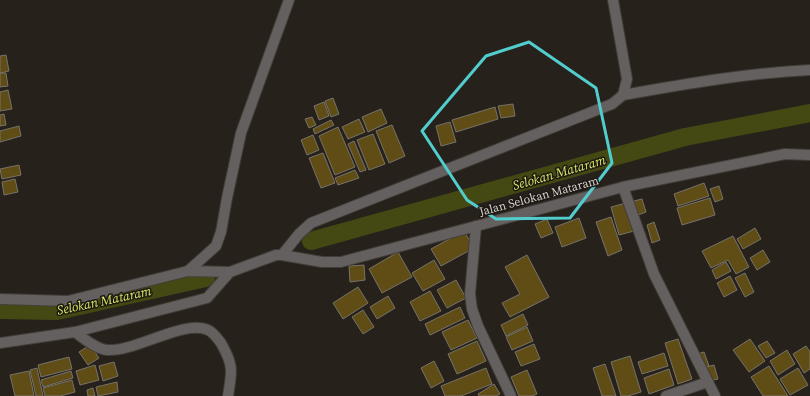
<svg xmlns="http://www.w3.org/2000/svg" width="810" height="396" viewBox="0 0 810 396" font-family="'Source Serif 4',serif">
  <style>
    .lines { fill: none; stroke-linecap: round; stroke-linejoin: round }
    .canal { stroke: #444913; stroke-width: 18 }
    .building { fill: #604d16; stroke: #76726a }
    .minor-casing { stroke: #433d38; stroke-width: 12 }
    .minor { stroke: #64605f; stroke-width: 10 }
    .marked { fill: none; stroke: #52cdce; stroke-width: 3; stroke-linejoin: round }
    .labels { text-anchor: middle; stroke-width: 3; stroke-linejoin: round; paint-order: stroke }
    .street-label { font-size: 12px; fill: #d5d1ce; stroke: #1e1813 }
    .water-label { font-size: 13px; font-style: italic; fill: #dae966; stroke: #1e1813 }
  </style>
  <rect width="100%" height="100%" fill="#27211c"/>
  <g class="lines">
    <g class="canal">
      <path d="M 311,241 L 685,137 L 810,113"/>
      <path d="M 0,310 L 57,311 L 206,278"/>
    </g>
  </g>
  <g class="building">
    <path d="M 6,55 L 9,71 L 0,73 L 0,56 Z"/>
    <path d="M 0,73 L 6,73 L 8,86 L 0,87 Z"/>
    <path d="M 8,90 L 12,109 L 0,111 L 0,92 Z"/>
    <path d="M 333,98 L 339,114 L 331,117 L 325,101 Z"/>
    <path d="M 324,102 L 329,116 L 319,120 L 314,106 Z"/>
    <path d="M 513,104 L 515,116 L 501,118 L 498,106 Z"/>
    <path d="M 495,107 L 498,119 L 456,132 L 452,120 Z"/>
    <path d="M 381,109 L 387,123 L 368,132 L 362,117 Z"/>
    <path d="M 4,114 L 6,125 L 0,126 L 0,115 Z"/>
    <path d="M 312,117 L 316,125 L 309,128 L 305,119 Z"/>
    <path d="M 359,119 L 365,132 L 348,139 L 342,127 Z"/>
    <path d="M 331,120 L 334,125 L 315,134 L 313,129 Z"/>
    <path d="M 450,122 L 456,142 L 441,146 L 436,126 Z"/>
    <path d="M 392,125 L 405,156 L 389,163 L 376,131 Z"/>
    <path d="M 19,126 L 21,136 L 0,142 L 0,131 Z"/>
    <path d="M 338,127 L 355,167 L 335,175 L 319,136 Z"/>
    <path d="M 373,134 L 385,164 L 369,170 L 357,140 Z"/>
    <path d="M 313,135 L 319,150 L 307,155 L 301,140 Z"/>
    <path d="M 354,141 L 366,170 L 360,172 L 348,144 Z"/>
    <path d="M 323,153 L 335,183 L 321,188 L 309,158 Z"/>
    <path d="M 19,165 L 21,175 L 2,179 L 0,169 Z"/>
    <path d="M 355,170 L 359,178 L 338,185 L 335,178 Z"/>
    <path d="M 15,179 L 18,192 L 4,195 L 2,182 Z"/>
    <path d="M 704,183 L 709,196 L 678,206 L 674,194 Z"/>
    <path d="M 719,186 L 723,199 L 715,202 L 710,189 Z"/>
    <path d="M 710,198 L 715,215 L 682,225 L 677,208 Z"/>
    <path d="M 642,199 L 646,212 L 638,215 L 634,201 Z"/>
    <path d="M 626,203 L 634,231 L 619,235 L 611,207 Z"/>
    <path d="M 611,217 L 622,250 L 608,256 L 596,222 Z"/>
    <path d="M 579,218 L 586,238 L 562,247 L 555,227 Z"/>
    <path d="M 547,219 L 553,233 L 541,238 L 535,224 Z"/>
    <path d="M 654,222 L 660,240 L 652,243 L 647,225 Z"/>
    <path d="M 755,228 L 761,239 L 743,249 L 737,239 Z"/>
    <path d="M 464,231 L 474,248 L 441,266 L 431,249 Z"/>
    <path d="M 733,236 L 749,267 L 736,274 L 728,260 L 711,268 L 702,251 Z"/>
    <path d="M 763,250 L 770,262 L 757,270 L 750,258 Z"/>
    <path d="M 398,252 L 412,277 L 382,293 L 369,269 Z"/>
    <path d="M 527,255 L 549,297 L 510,317 L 502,303 L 520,294 L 505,267 Z"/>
    <path d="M 434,260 L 445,279 L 423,291 L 412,273 Z"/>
    <path d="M 726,262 L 731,271 L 716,279 L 712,270 Z"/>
    <path d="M 364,265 L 365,280 L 350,282 L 349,266 Z"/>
    <path d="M 745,273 L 754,292 L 745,297 L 735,278 Z"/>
    <path d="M 730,276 L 737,290 L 724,297 L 717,283 Z"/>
    <path d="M 456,280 L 466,298 L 447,308 L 437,290 Z"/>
    <path d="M 358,287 L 368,303 L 343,319 L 333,303 Z"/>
    <path d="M 430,291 L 441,311 L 420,321 L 410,302 Z"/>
    <path d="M 388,296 L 395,308 L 377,319 L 370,307 Z"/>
    <path d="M 460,307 L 465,318 L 430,335 L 425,324 Z"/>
    <path d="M 363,310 L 374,327 L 363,334 L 352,317 Z"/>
    <path d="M 523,314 L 528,325 L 506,336 L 501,325 Z"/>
    <path d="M 468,320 L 477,338 L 451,350 L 442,332 Z"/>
    <path d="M 527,327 L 533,341 L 512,350 L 506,337 Z"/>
    <path d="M 678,339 L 692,379 L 678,384 L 665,343 Z"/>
    <path d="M 750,339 L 765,361 L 749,372 L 733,350 Z"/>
    <path d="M 477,341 L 486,361 L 457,374 L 448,354 Z"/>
    <path d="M 767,341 L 775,353 L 766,358 L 758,346 Z"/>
    <path d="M 534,344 L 540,359 L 521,366 L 515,352 Z"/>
    <path d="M 90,345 L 99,358 L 88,365 L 79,352 Z"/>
    <path d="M 806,346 L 810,352 L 810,369 L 804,373 L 793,354 Z"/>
    <path d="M 787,350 L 795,364 L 778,375 L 770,361 Z"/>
    <path d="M 704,352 L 709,366 L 702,368 L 697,354 Z"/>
    <path d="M 664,353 L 668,366 L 642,374 L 638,362 Z"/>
    <path d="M 630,356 L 641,392 L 628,396 L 621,396 L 611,362 Z"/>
    <path d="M 69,357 L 72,369 L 41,377 L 38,365 Z"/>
    <path d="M 434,361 L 444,381 L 431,388 L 421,368 Z"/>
    <path d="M 114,362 L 118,376 L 103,381 L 99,366 Z"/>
    <path d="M 605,364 L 616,396 L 602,396 L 593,368 Z"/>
    <path d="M 95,365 L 99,380 L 80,385 L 76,371 Z"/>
    <path d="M 714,365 L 718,379 L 709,381 L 706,367 Z"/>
    <path d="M 769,366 L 788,396 L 763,396 L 751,377 Z"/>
    <path d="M 37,368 L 43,396 L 36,396 L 30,370 Z"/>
    <path d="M 486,368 L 492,384 L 461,396 L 445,396 L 441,386 Z"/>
    <path d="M 798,368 L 808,385 L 790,395 L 780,379 Z"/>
    <path d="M 669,369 L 674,385 L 649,394 L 644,378 Z"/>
    <path d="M 527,370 L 537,394 L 532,396 L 519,396 L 511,377 Z"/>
    <path d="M 29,371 L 34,396 L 15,396 L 10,375 Z"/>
    <path d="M 71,371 L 73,378 L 43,387 L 41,380 Z"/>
    <path d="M 72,380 L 75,392 L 60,396 L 45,396 L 43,388 Z"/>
    <path d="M 117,382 L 118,392 L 98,396 L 96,387 Z"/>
    <path d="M 494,384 L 500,394 L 496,396 L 479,396 L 478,394 Z"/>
    <path d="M 93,388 L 95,396 L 88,396 L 87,390 Z"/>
  </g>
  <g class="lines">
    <g class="minor-casing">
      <g id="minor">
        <path d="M 613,0 L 627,79 L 623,95"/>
        <path d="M 623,187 L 654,274 L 715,396"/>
        <path d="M 476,226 L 470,294 L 472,309 L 478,326 L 511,396"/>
        <path d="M 282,255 L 299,234 L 311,223 L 612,104 L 623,95 C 685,84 747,73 810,70"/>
        <path d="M 188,271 L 216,246 L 221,232 L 227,198 L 241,133 L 289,0"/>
        <path d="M 0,299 L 68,301 L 188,271 L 230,272"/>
        <path d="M 75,332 C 83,338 96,349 107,350 C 136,352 184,319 208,330 C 213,332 218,339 221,343 C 234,366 232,371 228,396"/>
        <path d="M 0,343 L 75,332 L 207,298 L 230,272 L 276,255 L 282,255 L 322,262 L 341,262 L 623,187 L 785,154 L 810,155"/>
        <path d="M 666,396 L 708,382"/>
      </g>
    </g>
    <use href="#minor" class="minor"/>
  </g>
  <path class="marked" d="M 529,42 L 596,88 L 612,163 L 570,218 L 496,219 L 467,200 L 422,131 L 486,56 Z"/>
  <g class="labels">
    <g class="street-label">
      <text transform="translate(539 196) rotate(-15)" y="4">Jalan Selokan Mataram</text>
    </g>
    <g class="water-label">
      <text transform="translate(559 172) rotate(-16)" y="5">Selokan Mataram</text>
      <text transform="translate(104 300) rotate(-12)" y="5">Selokan Mataram</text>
    </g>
  </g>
</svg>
